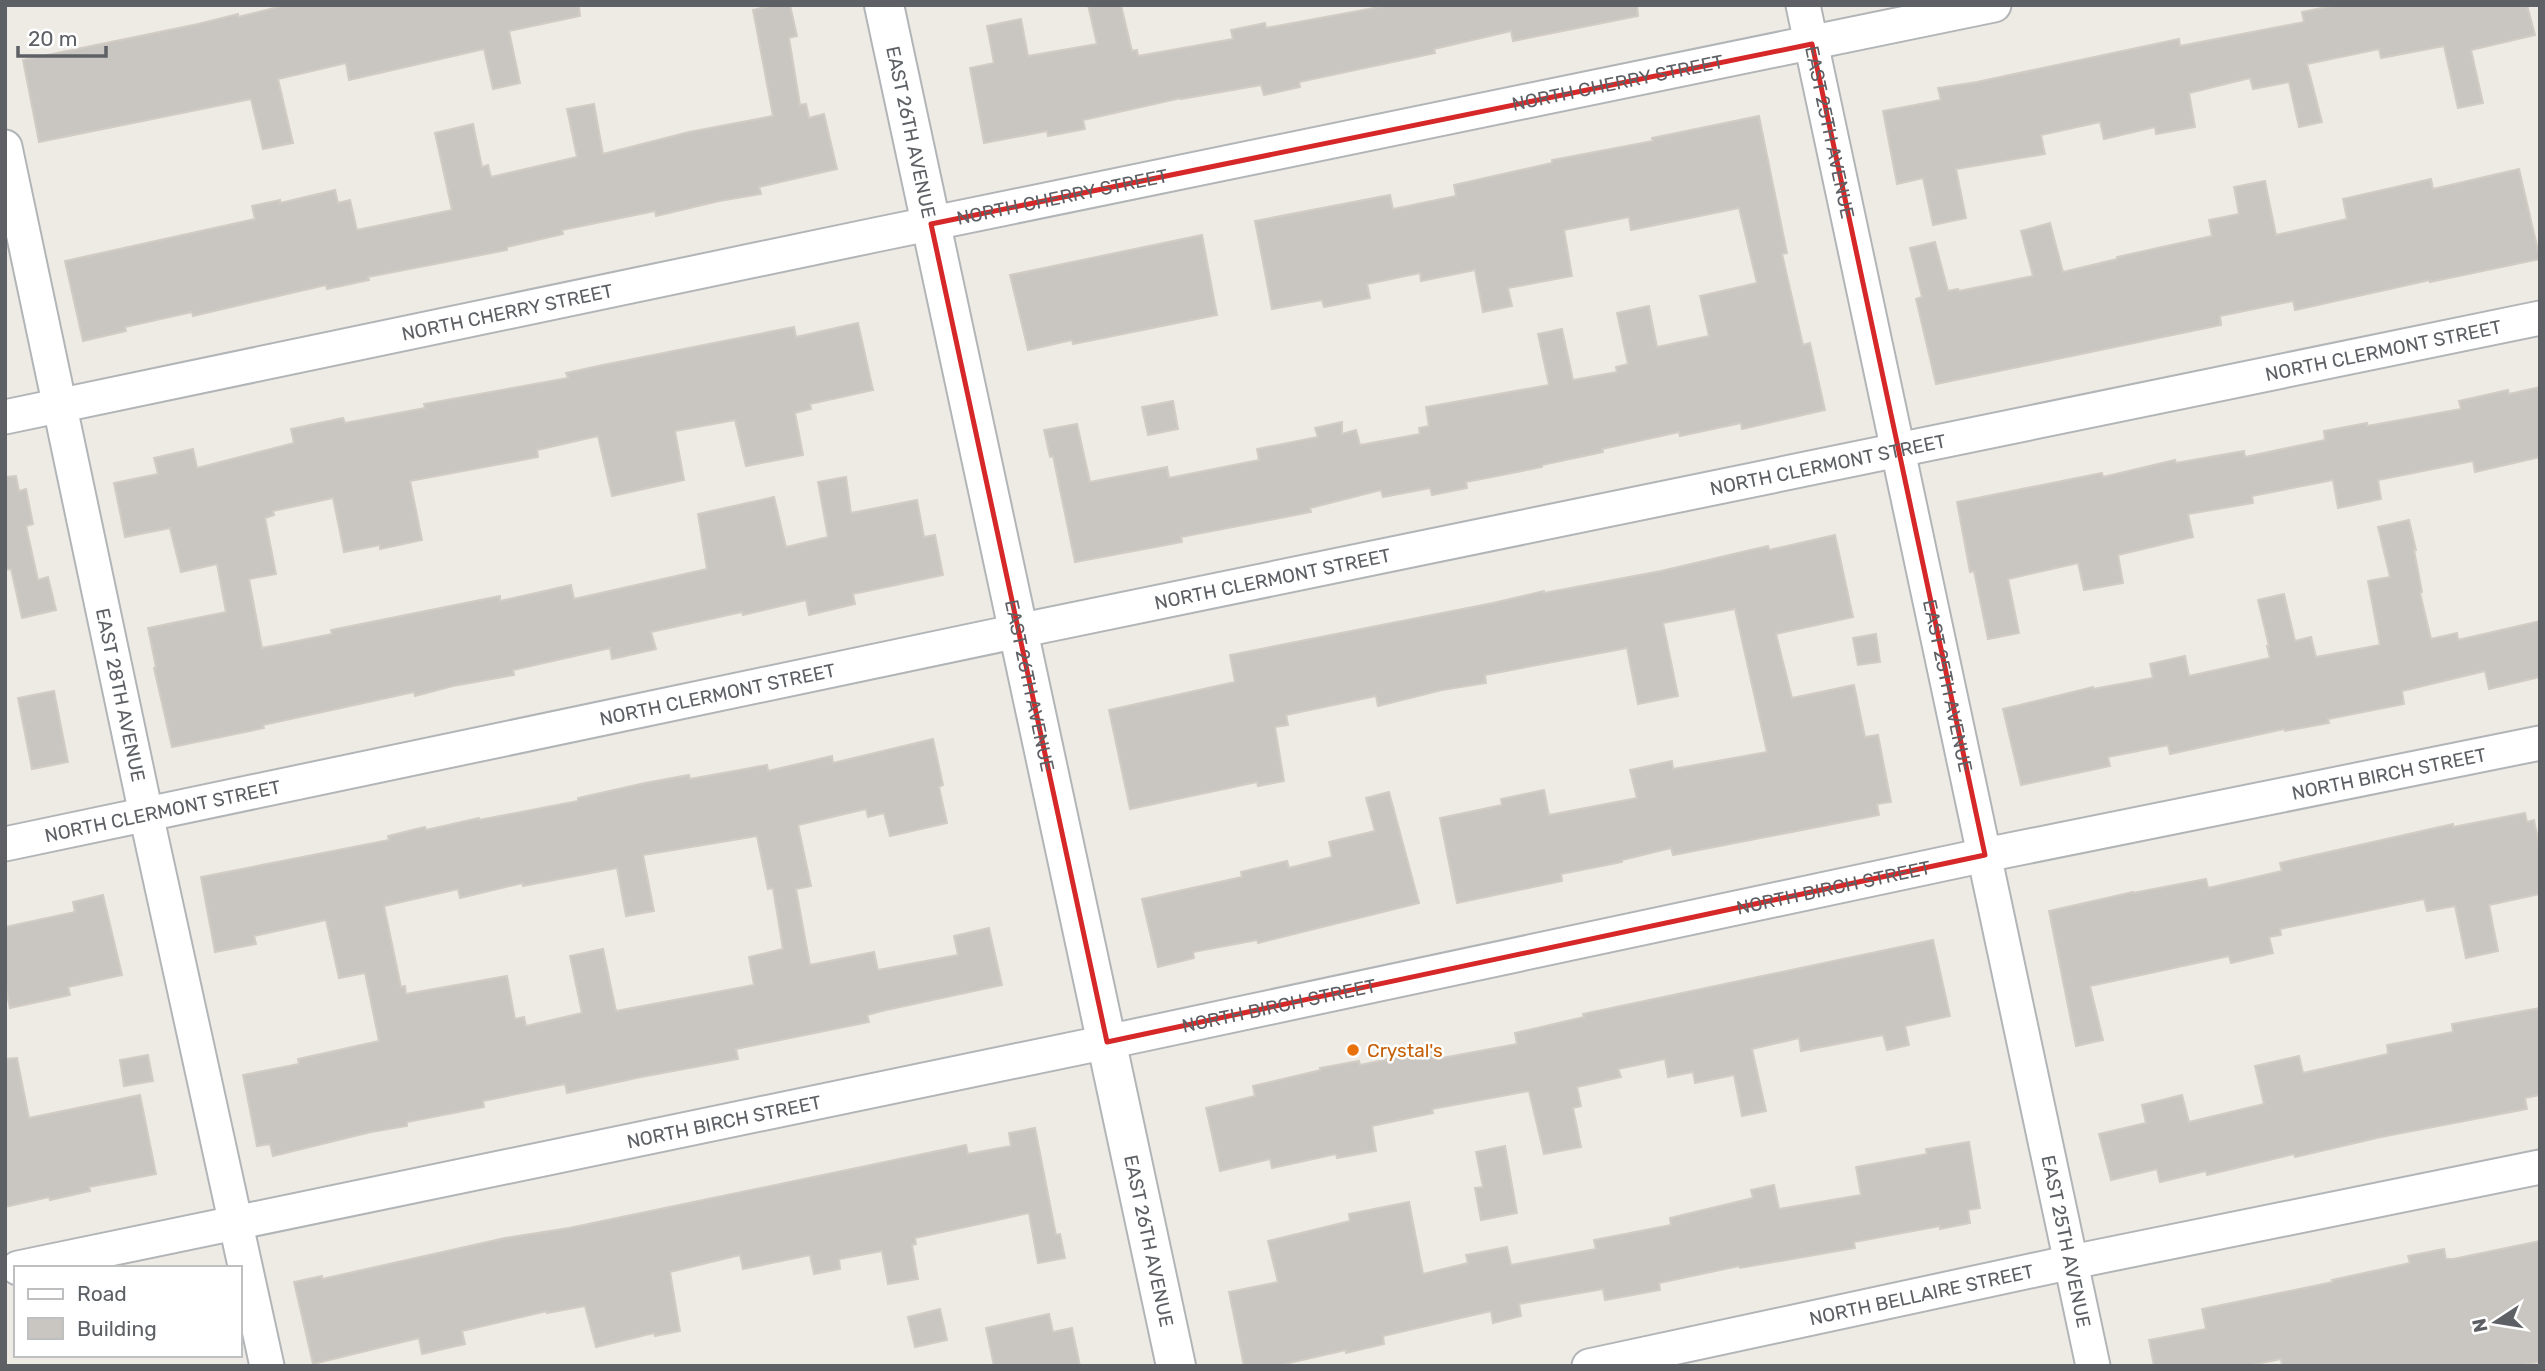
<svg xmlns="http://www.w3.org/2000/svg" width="2545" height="1371" viewBox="0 0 2545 1371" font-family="Rubik,sans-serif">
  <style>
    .building { fill: #c9c6c2; stroke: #d2ccc4; stroke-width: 2; fill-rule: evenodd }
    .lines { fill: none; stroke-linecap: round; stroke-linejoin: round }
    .minor-casing { stroke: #b2b5b8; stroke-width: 37 }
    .tertiary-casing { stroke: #b2b5b8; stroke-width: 42 }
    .minor { stroke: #fff; stroke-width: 33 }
    .tertiary { stroke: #fff; stroke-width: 38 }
    .marked { fill: none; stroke: #d62828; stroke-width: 5; stroke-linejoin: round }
    .food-dot { fill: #e8710a; stroke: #fff; stroke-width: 2.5 }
    .labels { text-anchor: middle; stroke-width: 5; stroke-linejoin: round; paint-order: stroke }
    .street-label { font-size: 19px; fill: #5d6064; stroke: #fff }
    .food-label { font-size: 19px; fill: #c56008; stroke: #fff; text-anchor: start }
  </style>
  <rect width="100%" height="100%" fill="#eeebe5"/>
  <g class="building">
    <path d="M 286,5 L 579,5 L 580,16 L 509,31 L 520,83 L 493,89 L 484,49 L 349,80 L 346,63 L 278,79 L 293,143 L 263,149 L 251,99 L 39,142 L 23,60 L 198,24 L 238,14 L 238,17 Z"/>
    <path d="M 773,5 L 790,5 L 797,36 L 789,38 L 800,105 L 806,104 L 809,118 L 824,114 L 837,169 L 759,187 L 761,194 L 719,201 L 656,216 L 655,211 L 562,230 L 563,234 L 507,247 L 507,250 L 368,277 L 369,280 L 327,289 L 326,285 L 193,316 L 192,312 L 125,327 L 126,331 L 83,341 L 65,261 L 255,219 L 252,206 L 280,200 L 280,203 L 335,190 L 338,203 L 350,200 L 357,230 L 452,210 L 435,133 L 473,124 L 482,167 L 488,165 L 491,177 L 577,157 L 567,109 L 594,104 L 603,154 L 689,132 L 773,116 L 753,10 Z"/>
    <path d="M 1088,5 L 1121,5 L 1132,51 L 1137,50 L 1138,56 L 1233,39 L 1231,30 L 1265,23 L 1266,28 L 1390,5 L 1637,5 L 1638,16 L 1513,41 L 1511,31 L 1434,49 L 1435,53 L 1299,82 L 1300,87 L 1264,95 L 1261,85 L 1181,99 L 1181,98 L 1083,120 L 1085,129 L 1048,136 L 1047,131 L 984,143 L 970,68 L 994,63 L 987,26 L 1021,19 L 1028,56 L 1097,44 Z"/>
    <path d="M 2337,5 L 2527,5 L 2535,35 L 2471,50 L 2483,103 L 2458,108 L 2444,46 L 2381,58 L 2379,49 L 2307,64 L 2322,122 L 2299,127 L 2289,82 L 2253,89 L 2250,78 L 2189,93 L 2195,127 L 2156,134 L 2155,127 L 2104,139 L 2100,122 L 2041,135 L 2045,154 L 1956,169 L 1966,218 L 1933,225 L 1923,178 L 1897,184 L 1883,111 L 1941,100 L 1938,88 L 1977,82 L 2179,39 L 2180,46 L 2304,22 L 2302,12 Z"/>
    <path d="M 1759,116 L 1787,253 L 1782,254 L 1803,345 L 1810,343 L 1825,410 L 1742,429 L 1741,423 L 1680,436 L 1679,432 L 1602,449 L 1603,452 L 1542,465 L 1542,467 L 1466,482 L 1467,488 L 1432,495 L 1430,488 L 1383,497 L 1381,490 L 1310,508 L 1311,512 L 1181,537 L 1182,542 L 1075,562 L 1053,456 L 1050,457 L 1044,430 L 1077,424 L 1090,482 L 1167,467 L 1169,478 L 1259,460 L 1257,449 L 1318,437 L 1315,428 L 1342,422 L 1342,434 L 1356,430 L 1360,445 L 1420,434 L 1419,428 L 1429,426 L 1426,407 L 1549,385 L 1538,334 L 1562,329 L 1573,380 L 1617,372 L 1616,367 L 1628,364 L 1617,313 L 1649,306 L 1657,347 L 1709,336 L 1700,296 L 1757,283 L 1739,208 L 1631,230 L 1629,217 L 1564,230 L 1572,276 L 1508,288 L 1512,306 L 1483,312 L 1475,270 L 1421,281 L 1420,273 L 1367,284 L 1370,298 L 1324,307 L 1322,300 L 1272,309 L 1255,221 L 1390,195 L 1393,209 L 1456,196 L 1454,185 L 1552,163 L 1552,160 L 1653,141 L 1652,138 Z"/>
    <path d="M 2519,169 L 2540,259 L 2430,282 L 2430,280 L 2295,310 L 2293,301 L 2220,316 L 2221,325 L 1936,384 L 1916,299 L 1922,297 L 1910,248 L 1935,242 L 1948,291 L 1958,289 L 1959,291 L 2033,276 L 2021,231 L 2050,223 L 2063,272 L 2117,259 L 2117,257 L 2212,236 L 2209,220 L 2239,214 L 2234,187 L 2265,181 L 2276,235 L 2347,219 L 2343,199 L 2431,179 L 2433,189 Z"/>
    <path d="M 1202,235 L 1217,315 L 1073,344 L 1072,340 L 1028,350 L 1010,275 Z"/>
    <path d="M 858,323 L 873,390 L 810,404 L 811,409 L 795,413 L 803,455 L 746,466 L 735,420 L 675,431 L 684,480 L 612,496 L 598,436 L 537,450 L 538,457 L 410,481 L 422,540 L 380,549 L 380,545 L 344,552 L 333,498 L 273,511 L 274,515 L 265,518 L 276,574 L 249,579 L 262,648 L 332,634 L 331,630 L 371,622 L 500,596 L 500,601 L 571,585 L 574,599 L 707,569 L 698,514 L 774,497 L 786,547 L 828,537 L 818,482 L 846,477 L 851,513 L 917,500 L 924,537 L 935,535 L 943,575 L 853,594 L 855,604 L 809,615 L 806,600 L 743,615 L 742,612 L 651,632 L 656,649 L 612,659 L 610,648 L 513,670 L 514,675 L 453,686 L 415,696 L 414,692 L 263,725 L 264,728 L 172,747 L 154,668 L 156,667 L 148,628 L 226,612 L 217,564 L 181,572 L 170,528 L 125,537 L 114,483 L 158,474 L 154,458 L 193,449 L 197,468 L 294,443 L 291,429 L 343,418 L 345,423 L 425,408 L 424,404 L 568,378 L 566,373 L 603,365 L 794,327 L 796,337 Z"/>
    <path d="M 2540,387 L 2540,457 L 2475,472 L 2473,461 L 2378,480 L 2381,499 L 2338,508 L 2333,480 L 2252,496 L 2253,503 L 2188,514 L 2193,537 L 2118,555 L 2123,583 L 2084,590 L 2078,563 L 2008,579 L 2019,633 L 1988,639 L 1974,571 L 1970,572 L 1957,502 L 2102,473 L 2103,477 L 2175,460 L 2176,463 L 2244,451 L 2245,457 L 2325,440 L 2324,431 L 2367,423 L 2367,426 L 2461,409 L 2459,401 L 2508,390 L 2509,394 Z"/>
    <path d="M 1173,401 L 1178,429 L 1148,435 L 1142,407 Z"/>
    <path d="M 16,476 L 19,491 L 26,489 L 33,524 L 26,526 L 38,580 L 48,577 L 56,610 L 22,618 L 11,569 L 5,570 L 5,477 Z"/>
    <path d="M 2409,520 L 2416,550 L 2414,550 L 2422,592 L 2420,593 L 2431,639 L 2457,633 L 2458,640 L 2540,621 L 2540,677 L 2489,689 L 2485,671 L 2402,691 L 2404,704 L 2328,719 L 2329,723 L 2285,731 L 2284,729 L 2170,754 L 2168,745 L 2108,757 L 2110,766 L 2021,785 L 2003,709 L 2093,687 L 2093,689 L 2153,678 L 2150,664 L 2185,656 L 2189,676 L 2270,658 L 2267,646 L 2269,646 L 2258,600 L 2284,594 L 2295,641 L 2311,637 L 2316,657 L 2380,645 L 2368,581 L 2390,577 L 2378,527 Z"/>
    <path d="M 1835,535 L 1853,617 L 1776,634 L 1792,698 L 1854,685 L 1865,737 L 1878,735 L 1891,802 L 1877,804 L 1879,815 L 1673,855 L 1671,848 L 1622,860 L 1622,862 L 1561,874 L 1562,881 L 1457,903 L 1440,818 L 1502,805 L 1501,799 L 1544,790 L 1549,815 L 1637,798 L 1630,770 L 1672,761 L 1673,769 L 1767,752 L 1735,609 L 1663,623 L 1678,696 L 1638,704 L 1627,648 L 1485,675 L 1486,683 L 1442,690 L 1378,706 L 1376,696 L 1286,715 L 1288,725 L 1275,727 L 1284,781 L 1258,786 L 1257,782 L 1130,809 L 1109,710 L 1235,682 L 1230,655 L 1493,603 L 1544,591 L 1544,593 L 1661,571 L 1768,546 L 1769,550 Z"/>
    <path d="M 1876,634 L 1880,662 L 1858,665 L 1853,638 Z"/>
    <path d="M 54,691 L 68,762 L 32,769 L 18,698 Z"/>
    <path d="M 933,739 L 943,785 L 939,787 L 947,823 L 890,836 L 884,813 L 868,817 L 866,809 L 798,825 L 811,886 L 796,889 L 810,965 L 874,952 L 878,970 L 958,955 L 954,936 L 989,928 L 1002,985 L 886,1010 L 867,1015 L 869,1022 L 736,1049 L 738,1059 L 641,1077 L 567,1093 L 565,1084 L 483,1101 L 484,1107 L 407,1122 L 407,1126 L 371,1132 L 273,1156 L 270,1144 L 257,1146 L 243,1075 L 299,1064 L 298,1059 L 379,1041 L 365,973 L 339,978 L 326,920 L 254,936 L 256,944 L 215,952 L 201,877 L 389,840 L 388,836 L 425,827 L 426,830 L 479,818 L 479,820 L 578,801 L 578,798 L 645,783 L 689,775 L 690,779 L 767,765 L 768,771 L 832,756 L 833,763 ZM 757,836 L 768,889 L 773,888 L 783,949 L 749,957 L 754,985 L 616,1011 L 603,949 L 570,956 L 582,1013 L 526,1026 L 524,1017 L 515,1019 L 507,976 L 406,994 L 405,986 L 401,987 L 384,906 L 458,889 L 460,898 L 523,883 L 523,886 L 617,868 L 626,916 L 654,911 L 643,855 Z"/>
    <path d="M 1389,792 L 1419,903 L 1258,943 L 1257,940 L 1193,952 L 1194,958 L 1158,967 L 1142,899 L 1242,877 L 1241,872 L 1287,861 L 1289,868 L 1332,857 L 1329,842 L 1375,831 L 1366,798 Z"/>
    <path d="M 2525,813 L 2527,822 L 2534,820 L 2540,848 L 2540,894 L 2489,905 L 2498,951 L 2466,958 L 2455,906 L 2427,911 L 2424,899 L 2280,929 L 2281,935 L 2269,937 L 2273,953 L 2231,963 L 2229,956 L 2090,986 L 2103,1040 L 2076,1046 L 2049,911 L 2133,892 L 2133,893 L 2206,879 L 2208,888 L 2282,871 L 2280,863 L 2453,824 L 2453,827 Z"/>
    <path d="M 103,895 L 122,975 L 68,987 L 70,995 L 10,1008 L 5,985 L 5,927 L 75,912 L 73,902 Z"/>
    <path d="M 1933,940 L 1950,1016 L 1905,1026 L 1909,1045 L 1887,1050 L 1883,1035 L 1801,1051 L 1799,1038 L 1752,1049 L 1766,1111 L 1742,1116 L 1734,1075 L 1695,1083 L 1693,1072 L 1668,1077 L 1665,1059 L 1618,1069 L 1621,1077 L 1577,1087 L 1581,1106 L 1573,1108 L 1581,1147 L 1544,1154 L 1529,1091 L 1432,1109 L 1433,1113 L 1372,1126 L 1376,1151 L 1337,1158 L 1336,1154 L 1272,1168 L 1270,1159 L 1220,1171 L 1206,1108 L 1255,1096 L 1253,1086 L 1321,1070 L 1320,1068 L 1359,1061 L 1360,1065 L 1440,1048 L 1442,1058 L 1517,1044 L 1515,1033 L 1584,1017 L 1583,1014 Z"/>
    <path d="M 2540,1008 L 2540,1095 L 2525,1098 L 2527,1109 L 2381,1137 L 2295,1157 L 2294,1154 L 2207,1175 L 2206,1171 L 2160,1182 L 2157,1169 L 2111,1180 L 2099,1134 L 2146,1123 L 2142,1105 L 2182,1095 L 2189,1122 L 2264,1104 L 2255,1066 L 2299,1056 L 2303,1073 L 2388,1054 L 2387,1045 L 2453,1032 L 2452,1024 Z"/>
    <path d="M 148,1055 L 153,1081 L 124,1086 L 120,1060 Z"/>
    <path d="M 17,1058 L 29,1118 L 140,1095 L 156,1174 L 89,1187 L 90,1191 L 50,1200 L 49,1197 L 5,1207 L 5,1059 Z"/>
    <path d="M 1035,1128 L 1056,1235 L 1060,1234 L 1065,1258 L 1038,1263 L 1029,1213 L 915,1238 L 916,1244 L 912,1245 L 918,1279 L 888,1284 L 882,1251 L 839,1259 L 840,1269 L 814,1274 L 810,1255 L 743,1269 L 740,1255 L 670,1272 L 680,1331 L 655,1336 L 654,1333 L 596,1347 L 585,1306 L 547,1313 L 547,1311 L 462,1331 L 465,1344 L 422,1354 L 419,1338 L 313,1364 L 294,1282 L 322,1276 L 322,1279 L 505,1238 L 569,1228 L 966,1145 L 968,1154 L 1011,1146 L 1009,1133 Z"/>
    <path d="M 1969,1142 L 1980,1208 L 1968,1210 L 1970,1223 L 1940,1229 L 1940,1226 L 1854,1242 L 1855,1248 L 1740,1268 L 1739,1266 L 1659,1283 L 1660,1290 L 1605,1300 L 1603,1289 L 1519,1304 L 1521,1316 L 1493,1323 L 1491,1311 L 1383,1336 L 1384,1344 L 1346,1353 L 1346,1350 L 1276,1366 L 1244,1366 L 1229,1292 L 1278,1282 L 1268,1241 L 1350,1221 L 1349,1214 L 1409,1202 L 1423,1274 L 1468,1263 L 1466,1255 L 1507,1247 L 1511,1265 L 1596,1249 L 1594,1240 L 1671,1225 L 1670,1218 L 1753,1198 L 1751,1190 L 1774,1185 L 1779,1209 L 1861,1195 L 1856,1167 L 1927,1154 L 1926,1149 Z"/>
    <path d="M 1505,1146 L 1517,1213 L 1481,1220 L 1475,1188 L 1483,1187 L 1476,1152 Z"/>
    <path d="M 2540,1241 L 2540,1362 L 2517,1366 L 2282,1366 L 2281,1359 L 2247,1366 L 2154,1366 L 2149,1340 L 2206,1329 L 2202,1309 L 2333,1282 L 2332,1280 L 2410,1263 L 2408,1256 L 2444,1249 L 2446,1259 L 2453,1259 Z"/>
    <path d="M 940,1309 L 947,1340 L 915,1347 L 908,1317 Z"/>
    <path d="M 1049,1314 L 1053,1332 L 1072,1328 L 1080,1366 L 994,1366 L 986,1328 Z"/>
  </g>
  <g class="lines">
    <g class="minor-casing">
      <g id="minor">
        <path id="s1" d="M 1803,5 L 2093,1366"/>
        <path id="s2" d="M 5,147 L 146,814 L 267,1366"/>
        <path id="s3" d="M 5,417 L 875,235 L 1994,5"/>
        <path id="s4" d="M 5,844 L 1018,631 L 2540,318"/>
        <path id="s5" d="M 18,1268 L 1107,1042 L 1985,855 L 2540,743"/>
        <path id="s6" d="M 1589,1366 L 2072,1262 L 2540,1167"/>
      </g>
    </g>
    <g class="tertiary-casing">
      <g id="tertiary">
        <path id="s7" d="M 884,5 L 1176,1366"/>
      </g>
    </g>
    <use href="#minor" class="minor"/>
    <use href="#tertiary" class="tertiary"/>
  </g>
  <path class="marked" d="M 1812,44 L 1985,855 L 1107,1042 L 931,224 Z"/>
  <circle class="food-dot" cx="1353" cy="1050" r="7"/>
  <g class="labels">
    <g class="street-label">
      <text dy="7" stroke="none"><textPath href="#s3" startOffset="1647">NORTH CHERRY STREET</textPath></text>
      <text dy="7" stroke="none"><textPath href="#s7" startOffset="130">EAST 26TH AVENUE</textPath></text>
      <text dy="7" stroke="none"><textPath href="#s1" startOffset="130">EAST 25TH AVENUE</textPath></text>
      <text dy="7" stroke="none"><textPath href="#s3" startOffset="1080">NORTH CHERRY STREET</textPath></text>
      <text dy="7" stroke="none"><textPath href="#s3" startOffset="513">NORTH CHERRY STREET</textPath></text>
      <text dy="7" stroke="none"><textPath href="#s4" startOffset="2429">NORTH CLERMONT STREET</textPath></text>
      <text dy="7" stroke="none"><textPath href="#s4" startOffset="1862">NORTH CLERMONT STREET</textPath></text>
      <text dy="7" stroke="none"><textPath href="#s4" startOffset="1295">NORTH CLERMONT STREET</textPath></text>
      <text dy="7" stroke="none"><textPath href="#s7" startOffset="696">EAST 26TH AVENUE</textPath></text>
      <text dy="7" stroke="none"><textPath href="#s1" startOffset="696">EAST 25TH AVENUE</textPath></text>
      <text dy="7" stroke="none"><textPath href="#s4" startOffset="728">NORTH CLERMONT STREET</textPath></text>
      <text dy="7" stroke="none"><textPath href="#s2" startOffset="560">EAST 28TH AVENUE</textPath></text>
      <text dy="7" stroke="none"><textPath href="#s5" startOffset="2422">NORTH BIRCH STREET</textPath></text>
      <text dy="7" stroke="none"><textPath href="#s4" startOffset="161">NORTH CLERMONT STREET</textPath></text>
      <text dy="7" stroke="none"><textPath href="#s5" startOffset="1855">NORTH BIRCH STREET</textPath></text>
      <text dy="7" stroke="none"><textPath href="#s5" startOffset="1288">NORTH BIRCH STREET</textPath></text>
      <text dy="7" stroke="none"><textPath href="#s5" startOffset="721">NORTH BIRCH STREET</textPath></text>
      <text dy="7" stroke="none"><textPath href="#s7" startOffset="1264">EAST 26TH AVENUE</textPath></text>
      <text dy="7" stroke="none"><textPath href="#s1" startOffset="1264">EAST 25TH AVENUE</textPath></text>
      <text dy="7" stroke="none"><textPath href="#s6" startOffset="340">NORTH BELLAIRE STREET</textPath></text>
    </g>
    <g class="food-label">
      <text x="1367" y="1057">Crystal's</text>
    </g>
  </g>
  <rect width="2545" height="1371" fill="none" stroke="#5d6064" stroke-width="14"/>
  <rect x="14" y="1266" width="228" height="91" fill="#ffffff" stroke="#bebfc1" stroke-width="2"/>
  <rect x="28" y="1289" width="35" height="10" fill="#ffffff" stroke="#bebfc1" stroke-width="2"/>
  <text x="77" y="1301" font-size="21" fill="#5d6064">Road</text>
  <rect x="28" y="1318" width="35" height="21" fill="#c9c6c2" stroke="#bebfc1" stroke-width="2"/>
  <text x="77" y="1336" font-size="21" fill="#5d6064">Building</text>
  <g transform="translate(2496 1322) rotate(258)" stroke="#ffffff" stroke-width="5" paint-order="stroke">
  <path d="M0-5L12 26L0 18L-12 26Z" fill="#5d6064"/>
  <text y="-10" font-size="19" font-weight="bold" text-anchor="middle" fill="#5d6064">N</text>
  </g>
  <path d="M18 46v10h88v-10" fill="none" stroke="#5d6064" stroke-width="3.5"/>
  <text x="28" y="46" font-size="21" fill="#5d6064" stroke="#ffffff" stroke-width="5" paint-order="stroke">20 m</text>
</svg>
